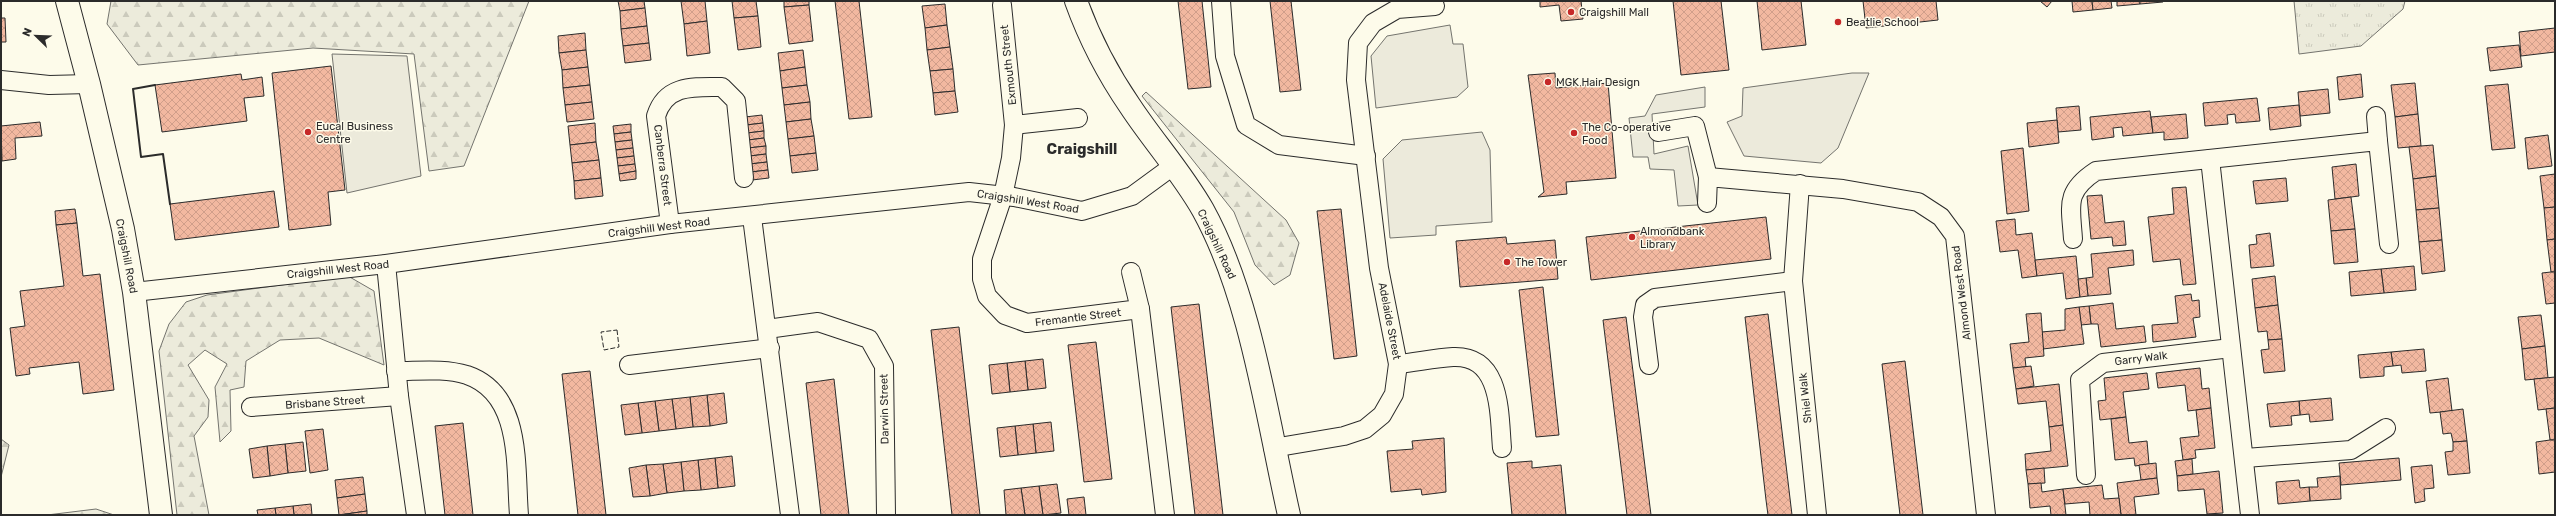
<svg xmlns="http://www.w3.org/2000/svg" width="2556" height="516" viewBox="0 0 2556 516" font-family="Rubik,sans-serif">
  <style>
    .grass { fill: url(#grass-tufts); stroke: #74746e }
    .forest { fill: url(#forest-firs); stroke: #74746e }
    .parking { fill: #eceadb; stroke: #74746e }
    .building { fill: url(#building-cross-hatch); stroke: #2b2b2b }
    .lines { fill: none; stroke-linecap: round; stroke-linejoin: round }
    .street-casing { stroke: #2b2b2b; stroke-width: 20 }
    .secondary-casing { stroke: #2b2b2b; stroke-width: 24 }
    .street { stroke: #fdfbea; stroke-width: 18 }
    .secondary { stroke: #fdfbea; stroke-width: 22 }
    .fence { stroke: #2b2b2b; stroke-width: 1; stroke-dasharray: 5 2; stroke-linecap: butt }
    .wall { stroke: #2b2b2b; stroke-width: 2 }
    .poi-dot { fill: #c62828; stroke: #fdfbea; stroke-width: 1.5 }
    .labels { text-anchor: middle; stroke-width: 3; stroke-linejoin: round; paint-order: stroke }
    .poi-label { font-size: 11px; fill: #2b2b2b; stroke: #fdfbea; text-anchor: start }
    .street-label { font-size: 11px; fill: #2b2b2b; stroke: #fdfbea }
    .district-label { font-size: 15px; font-weight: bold; fill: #2b2b2b; stroke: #fdfbea }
  </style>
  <defs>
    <pattern id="grass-tufts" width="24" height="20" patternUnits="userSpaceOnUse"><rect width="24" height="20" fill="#ecebdb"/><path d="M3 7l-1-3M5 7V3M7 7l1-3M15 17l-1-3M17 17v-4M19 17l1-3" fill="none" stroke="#cbcabc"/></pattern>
    <pattern id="forest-firs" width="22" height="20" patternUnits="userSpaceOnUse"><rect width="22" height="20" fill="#ecebdb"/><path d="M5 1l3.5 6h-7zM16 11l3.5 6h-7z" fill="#cbcabc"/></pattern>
    <pattern id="building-cross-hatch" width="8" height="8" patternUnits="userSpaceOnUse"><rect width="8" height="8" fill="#f2b8a0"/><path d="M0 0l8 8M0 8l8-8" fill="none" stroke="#d09e8a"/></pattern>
  </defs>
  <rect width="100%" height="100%" fill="#fdfbea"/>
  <path class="grass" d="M 2294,1 L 2405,1 L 2403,9 L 2361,46 L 2299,54 Z"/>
  <g class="forest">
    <path d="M 111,1 L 529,1 L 464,166 L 429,171 L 414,54 L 313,48 L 138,65 L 107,24 Z"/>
    <path d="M 1146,92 L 1286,220 L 1299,243 L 1290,275 L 1274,285 L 1255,265 L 1234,212 L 1142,96 Z"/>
    <path d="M 348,276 L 374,291 L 384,365 L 319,338 L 280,340 L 246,361 L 244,387 L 230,390 L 231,431 L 220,442 L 215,387 L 227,364 L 205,350 L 188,365 L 209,400 L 208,417 L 194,436 L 209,515 L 177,515 L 159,351 L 169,324 L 186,302 L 207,295 Z"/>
    <path d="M 1,439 L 9,445 L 1,477 Z"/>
    <path d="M 96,509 L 114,515 L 47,515 Z"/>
  </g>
  <g class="parking">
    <path d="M 1450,25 L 1453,44 L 1463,44 L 1468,87 L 1457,97 L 1376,108 L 1371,56 L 1387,36 Z"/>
    <path d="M 332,54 L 407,56 L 421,176 L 347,193 Z"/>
    <path d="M 1852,73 L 1869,73 L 1838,148 L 1821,163 L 1744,156 L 1727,122 L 1742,116 L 1743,88 Z"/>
    <path d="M 1705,87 L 1705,107 L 1652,114 L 1654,154 L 1688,146 L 1698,205 L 1678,206 L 1674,170 L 1650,169 L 1648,157 L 1633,157 L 1629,118 L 1645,116 L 1656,95 Z"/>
    <path d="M 1482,132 L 1490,150 L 1492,222 L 1436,226 L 1436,235 L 1390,238 L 1383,159 L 1402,140 Z"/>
  </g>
  <g class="building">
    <path d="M 618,1 L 644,1 L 645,8 L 620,11 Z"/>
    <path d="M 681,1 L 705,1 L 707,21 L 684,24 Z"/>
    <path d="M 732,1 L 756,1 L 758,16 L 734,18 Z"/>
    <path d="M 784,1 L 809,1 L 809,5 L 784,7 Z"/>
    <path d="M 835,1 L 859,1 L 872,117 L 849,119 Z"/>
    <path d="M 1178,1 L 1202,1 L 1211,87 L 1188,89 Z"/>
    <path d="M 1270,1 L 1291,1 L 1301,90 L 1280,92 Z"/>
    <path d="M 1540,1 L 1581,1 L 1583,19 L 1561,21 L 1559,5 L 1540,7 Z"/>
    <path d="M 1673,1 L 1721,1 L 1729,70 L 1681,75 Z"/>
    <path d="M 1757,1 L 1801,1 L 1806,45 L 1762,50 Z"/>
    <path d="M 1863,1 L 1936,1 L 1938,20 L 1866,28 Z"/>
    <path d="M 2040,1 L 2052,1 L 2047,7 Z"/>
    <path d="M 2072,1 L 2092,1 L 2093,10 L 2073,12 Z"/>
    <path d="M 2092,1 L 2111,1 L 2112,8 L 2093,10 Z"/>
    <path d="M 2117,1 L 2140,1 L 2140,4 L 2117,6 Z"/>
    <path d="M 2140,1 L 2163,1 L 2163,2 L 2140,4 Z"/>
    <path d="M 945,4 L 947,25 L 925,28 L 922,6 Z"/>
    <path d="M 809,5 L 813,41 L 789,44 L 784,7 Z"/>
    <path d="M 645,8 L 647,26 L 621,29 L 620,11 Z"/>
    <path d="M 758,16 L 761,47 L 738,50 L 734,18 Z"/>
    <path d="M 1,18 L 5,18 L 6,42 L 1,42 Z"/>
    <path d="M 707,21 L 710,53 L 687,56 L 684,24 Z"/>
    <path d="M 947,25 L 950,47 L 927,50 L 925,28 Z"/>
    <path d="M 647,26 L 649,43 L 623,46 L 621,29 Z"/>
    <path d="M 2555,28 L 2555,52 L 2521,56 L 2519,32 Z"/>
    <path d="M 585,33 L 586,50 L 559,53 L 558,36 Z"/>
    <path d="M 649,43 L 651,60 L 625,63 L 623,46 Z"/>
    <path d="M 2519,45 L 2522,67 L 2490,71 L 2487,48 Z"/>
    <path d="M 950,47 L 953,69 L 930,71 L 927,50 Z"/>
    <path d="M 586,50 L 588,67 L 562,70 L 559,53 Z"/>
    <path d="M 803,50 L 805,67 L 780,71 L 778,53 Z"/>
    <path d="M 331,66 L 345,190 L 328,192 L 331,225 L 289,230 L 272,73 Z"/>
    <path d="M 588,67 L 590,85 L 563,88 L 562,70 Z"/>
    <path d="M 805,67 L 807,85 L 782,88 L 780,71 Z"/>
    <path d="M 953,69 L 955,91 L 933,93 L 930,71 Z"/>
    <path d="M 1555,73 L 1556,88 L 1608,83 L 1616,178 L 1566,182 L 1567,194 L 1538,197 L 1544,192 L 1528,75 Z"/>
    <path d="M 241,74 L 242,80 L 262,77 L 264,96 L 244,98 L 247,121 L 162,132 L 155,85 Z"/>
    <path d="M 2361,74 L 2363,97 L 2339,100 L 2337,77 Z"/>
    <path d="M 2415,83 L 2418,114 L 2395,117 L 2391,85 Z"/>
    <path d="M 2508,84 L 2515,148 L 2492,150 L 2485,86 Z"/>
    <path d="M 590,85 L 592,102 L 565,105 L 563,88 Z"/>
    <path d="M 807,85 L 810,102 L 784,105 L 782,88 Z"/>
    <path d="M 2328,89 L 2330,113 L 2300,116 L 2298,92 Z"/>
    <path d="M 955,91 L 958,112 L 935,115 L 933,93 Z"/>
    <path d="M 2257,98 L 2260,121 L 2236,123 L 2235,114 L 2227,115 L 2228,124 L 2205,126 L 2203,103 Z"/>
    <path d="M 592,102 L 594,119 L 567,122 L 565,105 Z"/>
    <path d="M 810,102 L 811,119 L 786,122 L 784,105 Z"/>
    <path d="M 2299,105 L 2301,126 L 2270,130 L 2268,108 Z"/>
    <path d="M 2079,106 L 2081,130 L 2058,132 L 2056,108 Z"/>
    <path d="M 2150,111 L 2153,133 L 2123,136 L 2122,127 L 2113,128 L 2114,137 L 2092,140 L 2090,117 Z"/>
    <path d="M 2186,114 L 2188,138 L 2164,140 L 2164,132 L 2153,133 L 2151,117 Z"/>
    <path d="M 2418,114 L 2421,146 L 2398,148 L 2395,117 Z"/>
    <path d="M 762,115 L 763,123 L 746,125 L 745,117 Z"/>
    <path d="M 811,119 L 814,136 L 788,139 L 786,122 Z"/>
    <path d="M 2057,120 L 2059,143 L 2029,147 L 2027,123 Z"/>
    <path d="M 40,122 L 42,136 L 15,138 L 16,159 L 2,161 L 1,126 Z"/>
    <path d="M 595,123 L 596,142 L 570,145 L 568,126 Z"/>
    <path d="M 763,123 L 764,131 L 747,133 L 746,125 Z"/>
    <path d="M 631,124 L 631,132 L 614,134 L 613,126 Z"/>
    <path d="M 764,131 L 764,138 L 748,140 L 747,133 Z"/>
    <path d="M 631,132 L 632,140 L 615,142 L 614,134 Z"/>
    <path d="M 2548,135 L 2552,166 L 2528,169 L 2525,138 Z"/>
    <path d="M 814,136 L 816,153 L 790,156 L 788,139 Z"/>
    <path d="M 764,138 L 766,146 L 748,148 L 748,140 Z"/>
    <path d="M 632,140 L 633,148 L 616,150 L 615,142 Z"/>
    <path d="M 596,142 L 599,160 L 572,163 L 570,145 Z"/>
    <path d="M 2433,145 L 2436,176 L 2413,179 L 2409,147 Z"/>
    <path d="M 766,146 L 766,154 L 750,156 L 748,148 Z"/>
    <path d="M 633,148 L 634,156 L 617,158 L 616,150 Z"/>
    <path d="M 2023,148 L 2029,211 L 2007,214 L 2001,151 Z"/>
    <path d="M 816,153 L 818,170 L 792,173 L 790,156 Z"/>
    <path d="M 766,154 L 767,162 L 750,164 L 750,156 Z"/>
    <path d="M 634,156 L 635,164 L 618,166 L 617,158 Z"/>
    <path d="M 599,160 L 601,178 L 574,181 L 572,163 Z"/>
    <path d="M 767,162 L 768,170 L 751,172 L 750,164 Z"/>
    <path d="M 635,164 L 636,171 L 619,174 L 618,166 Z"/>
    <path d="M 2356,164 L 2359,196 L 2335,199 L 2332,167 Z"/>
    <path d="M 768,170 L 769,178 L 752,180 L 751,172 Z"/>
    <path d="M 636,171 L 636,179 L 620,181 L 619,174 Z"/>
    <path d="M 2555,174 L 2555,207 L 2544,208 L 2540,176 Z"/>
    <path d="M 2436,176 L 2439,208 L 2416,210 L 2413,179 Z"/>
    <path d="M 601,178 L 603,196 L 575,199 L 574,181 Z"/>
    <path d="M 2286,178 L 2288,201 L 2256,204 L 2253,181 Z"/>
    <path d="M 2186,187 L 2196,284 L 2183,285 L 2180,259 L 2153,262 L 2148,217 L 2174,214 L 2172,188 Z"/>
    <path d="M 274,191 L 279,227 L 175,240 L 170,204 Z"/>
    <path d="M 2102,195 L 2105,223 L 2124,221 L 2126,245 L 2113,246 L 2112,237 L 2091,239 L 2087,196 Z"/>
    <path d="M 2351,197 L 2355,229 L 2331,231 L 2328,200 Z"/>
    <path d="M 2555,207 L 2555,239 L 2547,240 L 2544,208 Z"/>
    <path d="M 2439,208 L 2442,240 L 2419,242 L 2416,210 Z"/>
    <path d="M 75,209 L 77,223 L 56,225 L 55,211 Z"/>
    <path d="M 1341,209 L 1357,356 L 1334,359 L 1317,211 Z"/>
    <path d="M 1766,217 L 1771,259 L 1591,280 L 1586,237 Z"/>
    <path d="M 2015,219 L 2016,235 L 2032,233 L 2037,276 L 2022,278 L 2018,250 L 2000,252 L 1996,221 Z"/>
    <path d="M 77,223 L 83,276 L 100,274 L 114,390 L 83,394 L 79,362 L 29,368 L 30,374 L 16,376 L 10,328 L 25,326 L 20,291 L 64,286 L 56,225 Z"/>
    <path d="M 2355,229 L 2358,262 L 2334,264 L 2331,231 Z"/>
    <path d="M 2270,233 L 2274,266 L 2251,268 L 2249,245 L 2257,244 L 2256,235 Z"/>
    <path d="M 1506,237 L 1507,244 L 1555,240 L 1558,279 L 1460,287 L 1456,241 Z"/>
    <path d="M 2555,239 L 2555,272 L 2551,272 L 2547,240 Z"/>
    <path d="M 2442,240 L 2445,271 L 2422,274 L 2419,242 Z"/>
    <path d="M 2133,250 L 2134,265 L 2108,268 L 2111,294 L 2088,296 L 2086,278 L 2093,277 L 2091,254 Z"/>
    <path d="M 2076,256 L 2080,297 L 2066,299 L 2063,273 L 2037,276 L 2035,260 Z"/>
    <path d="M 2414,266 L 2416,290 L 2384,293 L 2381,269 Z"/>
    <path d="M 2381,269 L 2384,293 L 2351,296 L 2349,272 Z"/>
    <path d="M 2551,272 L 2555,272 L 2555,303 L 2546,304 L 2542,273 Z"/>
    <path d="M 2275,276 L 2278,305 L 2255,308 L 2252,279 Z"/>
    <path d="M 2086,278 L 2088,296 L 2080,297 L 2078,279 Z"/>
    <path d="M 1543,287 L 1559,435 L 1536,437 L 1519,290 Z"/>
    <path d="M 2191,294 L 2192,301 L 2199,300 L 2200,317 L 2193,318 L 2196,337 L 2153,342 L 2152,325 L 2178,323 L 2175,296 Z"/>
    <path d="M 2113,303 L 2116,329 L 2144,326 L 2146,342 L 2101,347 L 2098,324 L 2091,324 L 2089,306 Z"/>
    <path d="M 1199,304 L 1223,515 L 1195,515 L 1171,307 Z"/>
    <path d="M 2278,305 L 2282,339 L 2268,340 L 2267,331 L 2258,332 L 2255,308 Z"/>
    <path d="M 2089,306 L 2091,324 L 2081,325 L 2079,307 Z"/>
    <path d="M 2079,307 L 2084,344 L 2043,349 L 2041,332 L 2065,330 L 2065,309 Z"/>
    <path d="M 2041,313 L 2044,356 L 2025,358 L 2026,367 L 2013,368 L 2010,344 L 2029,342 L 2026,314 Z"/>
    <path d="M 1768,314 L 1792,515 L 1768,515 L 1766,500 L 1745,317 Z"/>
    <path d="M 2541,315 L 2545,346 L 2522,349 L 2518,317 Z"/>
    <path d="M 1626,317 L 1640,426 L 1651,515 L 1627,515 L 1603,320 Z"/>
    <path d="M 959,327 L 980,515 L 952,515 L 931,330 Z"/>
    <path d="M 2282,339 L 2285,371 L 2264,373 L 2261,350 L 2269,349 L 2268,340 Z"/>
    <path d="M 1096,342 L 1112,479 L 1084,482 L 1068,345 Z"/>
    <path d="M 2545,346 L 2548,378 L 2525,380 L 2522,349 Z"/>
    <path d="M 2424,349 L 2426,371 L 2402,373 L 2401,365 L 2393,366 L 2391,352 Z"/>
    <path d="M 2391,352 L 2393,366 L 2384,367 L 2384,376 L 2360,378 L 2358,355 Z"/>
    <path d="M 1043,359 L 1046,388 L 1028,390 L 1025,361 Z"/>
    <path d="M 1025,361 L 1028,390 L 1010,392 L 1007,363 Z"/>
    <path d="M 1905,361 L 1923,515 L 1900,515 L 1882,364 Z"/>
    <path d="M 1007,363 L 1010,392 L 992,394 L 989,365 Z"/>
    <path d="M 2031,366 L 2034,386 L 2016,389 L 2013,368 Z"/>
    <path d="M 2200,368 L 2202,389 L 2209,388 L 2211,408 L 2188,411 L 2185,385 L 2158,388 L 2156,373 Z"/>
    <path d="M 590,371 L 606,515 L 578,515 L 569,434 L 562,374 Z"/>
    <path d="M 2147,373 L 2149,389 L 2123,392 L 2126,417 L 2100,420 L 2098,401 L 2106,400 L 2104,378 Z"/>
    <path d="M 2555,377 L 2555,408 L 2538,410 L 2534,379 Z"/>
    <path d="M 2448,378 L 2452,411 L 2430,413 L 2426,381 Z"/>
    <path d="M 834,379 L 849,515 L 821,515 L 806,383 Z"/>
    <path d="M 2059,384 L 2063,425 L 2049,427 L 2046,401 L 2018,404 L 2016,389 Z"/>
    <path d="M 724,393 L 727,423 L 710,426 L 707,395 Z"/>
    <path d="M 707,395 L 710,426 L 693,427 L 690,397 Z"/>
    <path d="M 690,397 L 693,427 L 676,429 L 672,399 Z"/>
    <path d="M 2331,398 L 2333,420 L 2310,422 L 2309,414 L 2300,415 L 2299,401 Z"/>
    <path d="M 672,399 L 676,429 L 659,431 L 655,401 Z"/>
    <path d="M 655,401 L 659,431 L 642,433 L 638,403 Z"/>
    <path d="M 2299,401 L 2300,415 L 2291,416 L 2292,425 L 2270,427 L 2267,404 Z"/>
    <path d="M 638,403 L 642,433 L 625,435 L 621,405 Z"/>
    <path d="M 2211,408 L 2215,448 L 2195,450 L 2196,458 L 2183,460 L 2180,438 L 2199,436 L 2196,410 Z"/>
    <path d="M 2555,408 L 2555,440 L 2550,440 L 2546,409 Z"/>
    <path d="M 2463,409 L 2467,441 L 2453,442 L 2451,433 L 2443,434 L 2440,412 Z"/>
    <path d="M 2126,417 L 2129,443 L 2147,441 L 2149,464 L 2135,466 L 2134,458 L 2115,460 L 2111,419 Z"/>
    <path d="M 1051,422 L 1054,451 L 1036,453 L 1033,424 Z"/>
    <path d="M 463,423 L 473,515 L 445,515 L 435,426 Z"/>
    <path d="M 1033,424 L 1036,453 L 1018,455 L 1015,426 Z"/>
    <path d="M 2063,425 L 2068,466 L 2026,470 L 2025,454 L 2051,451 L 2049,427 Z"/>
    <path d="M 1015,426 L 1018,455 L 1000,457 L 997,428 Z"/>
    <path d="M 323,429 L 328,470 L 310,473 L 305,431 Z"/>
    <path d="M 1444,438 L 1446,492 L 1422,495 L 1421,489 L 1391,492 L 1387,451 L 1413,449 L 1412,441 Z"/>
    <path d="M 2550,440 L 2555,440 L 2555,472 L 2539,474 L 2536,442 Z"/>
    <path d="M 2467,441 L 2470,473 L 2448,475 L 2445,452 L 2453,451 L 2453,442 Z"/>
    <path d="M 303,442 L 306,471 L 288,473 L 285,444 Z"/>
    <path d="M 285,444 L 288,473 L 270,476 L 267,446 Z"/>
    <path d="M 267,446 L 270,476 L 253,478 L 249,449 Z"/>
    <path d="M 732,456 L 735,486 L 718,488 L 715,458 Z"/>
    <path d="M 715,458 L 718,488 L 701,490 L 698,460 Z"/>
    <path d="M 2399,458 L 2401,480 L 2341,485 L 2339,463 Z"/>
    <path d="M 2192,459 L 2193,474 L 2177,476 L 2175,461 Z"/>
    <path d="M 698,460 L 701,490 L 684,491 L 681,462 Z"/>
    <path d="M 1532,461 L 1532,468 L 1561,465 L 1566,515 L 1512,515 L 1507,463 Z"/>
    <path d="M 681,462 L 684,491 L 667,493 L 663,464 Z"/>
    <path d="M 2156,463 L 2157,478 L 2141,480 L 2139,465 Z"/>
    <path d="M 663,464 L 667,493 L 650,496 L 646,465 Z"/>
    <path d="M 646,465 L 650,496 L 633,497 L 629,468 Z"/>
    <path d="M 2432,465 L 2434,488 L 2424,489 L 2425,501 L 2415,503 L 2411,467 Z"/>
    <path d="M 2044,468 L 2045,483 L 2028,484 L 2026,470 Z"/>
    <path d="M 2219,471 L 2223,513 L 2207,514 L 2204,489 L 2178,491 L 2177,476 Z"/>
    <path d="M 2340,476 L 2341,499 L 2310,501 L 2309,487 L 2318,487 L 2317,478 Z"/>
    <path d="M 363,477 L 365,494 L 337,498 L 335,480 Z"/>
    <path d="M 2157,478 L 2159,494 L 2134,497 L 2136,515 L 2121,515 L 2117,483 Z"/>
    <path d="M 2299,480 L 2300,488 L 2309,487 L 2310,501 L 2278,504 L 2276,482 Z"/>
    <path d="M 2041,483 L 2042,492 L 2063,489 L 2066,515 L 2051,515 L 2050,506 L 2030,508 L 2028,484 Z"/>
    <path d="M 1057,484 L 1061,513 L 1043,515 L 1039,486 Z"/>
    <path d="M 2102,485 L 2104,499 L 2119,498 L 2121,515 L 2090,515 L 2089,502 L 2065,504 L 2063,489 Z"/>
    <path d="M 1039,486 L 1043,515 L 1025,515 L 1021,488 Z"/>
    <path d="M 1021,488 L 1025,515 L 1006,515 L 1004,490 Z"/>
    <path d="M 365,494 L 367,511 L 339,515 L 337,498 Z"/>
    <path d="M 1084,497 L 1086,515 L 1069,515 L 1067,499 Z"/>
    <path d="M 311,504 L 312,515 L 294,515 L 293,506 Z"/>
    <path d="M 293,506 L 294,515 L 276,515 L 275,508 Z"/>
    <path d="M 275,508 L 276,515 L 258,515 L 257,510 Z"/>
    <path d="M 367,511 L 367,515 L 339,515 Z"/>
  </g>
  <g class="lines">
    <g class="street-casing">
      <g id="street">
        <path d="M 1221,1 L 1225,56 L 1246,125 L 1279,145 L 1366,156"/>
        <path d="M 1002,5 L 1014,125 L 1011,158 L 1003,196 L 982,259 L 982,279 L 987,296 L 1005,315 L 1027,323 L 1140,309 L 1165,515"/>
        <path d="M 1,80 L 49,85 L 89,84"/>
        <path d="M 2376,116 L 2378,141"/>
        <path d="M 1014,125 L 1078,118"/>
        <path d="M 1658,132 L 1695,126 L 1708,177"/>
        <path d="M 2210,159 L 2250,515"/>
        <path d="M 1800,184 L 1793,281 L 1817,515"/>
        <path d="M 1707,203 L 1708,177 L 1843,189 L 1918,202 L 1941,217 L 1955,236 L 1986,515"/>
        <path d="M 752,217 L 790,515"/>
        <path d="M 670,224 L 656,116 C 666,84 694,87 722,87 L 736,101 L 744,178"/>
        <path d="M 2073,239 C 2071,206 2064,192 2096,171 L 2378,141 L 2389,244"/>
        <path d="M 386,264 L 399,396 L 416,515"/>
        <path d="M 1131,272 L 1140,309"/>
        <path d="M 134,292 L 386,264 L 670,224 L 969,192 L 1014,197 L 1082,211 L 1132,196 L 1173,166"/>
        <path d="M 767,329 L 818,322 L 869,339 L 884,366 L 886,515"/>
        <path d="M 1398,364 C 1417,362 1435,358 1453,357 C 1502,355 1499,414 1502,448"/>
        <path d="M 629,365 L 770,348"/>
        <path d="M 1649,365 L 1643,317 L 1645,305 L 1655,298 L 1793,281"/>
        <path d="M 396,371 C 420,371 444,368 467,375 C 523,394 515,468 519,515"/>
        <path d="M 251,407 L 399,396"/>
        <path d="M 1273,448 L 1344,436 L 1365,429 L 1382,415 L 1394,394 L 1398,364 L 1379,268 L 1356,80 L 1358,43 L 1373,23 L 1397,9 L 1435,6"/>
        <path d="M 2245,458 L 2351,450 L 2386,428"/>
        <path d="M 2086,475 L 2080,380 L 2103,363 L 2231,348"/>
      </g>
    </g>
    <g class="secondary-casing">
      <g id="secondary">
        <path d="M 67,1 L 89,84 L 123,229 L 134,292 L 161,515"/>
        <path d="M 1076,1 C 1089,37 1108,74 1130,106 C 1153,141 1182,173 1203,210 C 1251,297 1267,418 1289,515"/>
      </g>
    </g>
    <use href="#street" class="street"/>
    <use href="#secondary" class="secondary"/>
    <path class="fence" d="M 617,330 L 619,347 L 604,350 L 601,332 Z"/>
    <path class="wall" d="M 155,85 L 133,89 L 141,157 L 163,154 L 170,204"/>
  </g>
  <g class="poi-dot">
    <circle cx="1571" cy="12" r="4"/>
    <circle cx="1838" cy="22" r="4"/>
    <circle cx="1548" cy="82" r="4"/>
    <circle cx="308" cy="132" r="4"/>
    <circle cx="1574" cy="133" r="4"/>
    <circle cx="1632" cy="237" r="4"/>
    <circle cx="1507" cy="262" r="4"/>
  </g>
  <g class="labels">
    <g class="poi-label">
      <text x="1579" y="16">Craigshill Mall</text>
      <text x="1846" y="26">Beatlie School</text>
      <text x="1556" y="86">MGK Hair Design</text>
      <text x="316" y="130">Eucal Business<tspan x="316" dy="13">Centre</tspan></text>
      <text x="1582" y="131">The Co-operative<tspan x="1582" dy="13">Food</tspan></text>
      <text x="1640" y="235">Almondbank<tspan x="1640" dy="13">Library</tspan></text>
      <text x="1515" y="266">The Tower</text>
    </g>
    <g class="street-label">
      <text transform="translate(1008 65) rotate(-96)" y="4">Exmouth Street</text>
      <text transform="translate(663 165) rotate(83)" y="4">Canberra Street</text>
      <text transform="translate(1028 201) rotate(9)" y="4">Craigshill West Road</text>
      <text transform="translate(659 227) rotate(-7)" y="4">Craigshill West Road</text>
      <text transform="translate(1217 244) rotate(65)" y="4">Craigshill Road</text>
      <text transform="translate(127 256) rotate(79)" y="4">Craigshill Road</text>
      <text transform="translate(338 269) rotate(-6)" y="4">Craigshill West Road</text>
      <text transform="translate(1961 293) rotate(-97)" y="4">Almond West Road</text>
      <text transform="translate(1078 317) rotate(-7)" y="4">Fremantle Street</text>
      <text transform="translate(1390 321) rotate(79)" y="4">Adelaide Street</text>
      <text transform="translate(2141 358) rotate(-7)" y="4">Garry Walk</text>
      <text transform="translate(1805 398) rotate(-96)" y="4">Shiel Walk</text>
      <text transform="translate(325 402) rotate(-4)" y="4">Brisbane Street</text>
      <text transform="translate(884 409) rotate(-91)" y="4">Darwin Street</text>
    </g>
    <g class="district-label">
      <text x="1082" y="154">Craigshill</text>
    </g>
  </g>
  <rect width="2556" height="516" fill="none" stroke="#2b2b2b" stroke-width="4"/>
  <g transform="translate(36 36) rotate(293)" stroke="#fdfbea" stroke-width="3" paint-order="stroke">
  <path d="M0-3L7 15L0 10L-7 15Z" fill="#2b2b2b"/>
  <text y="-6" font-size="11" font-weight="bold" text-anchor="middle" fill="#2b2b2b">N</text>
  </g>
</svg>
